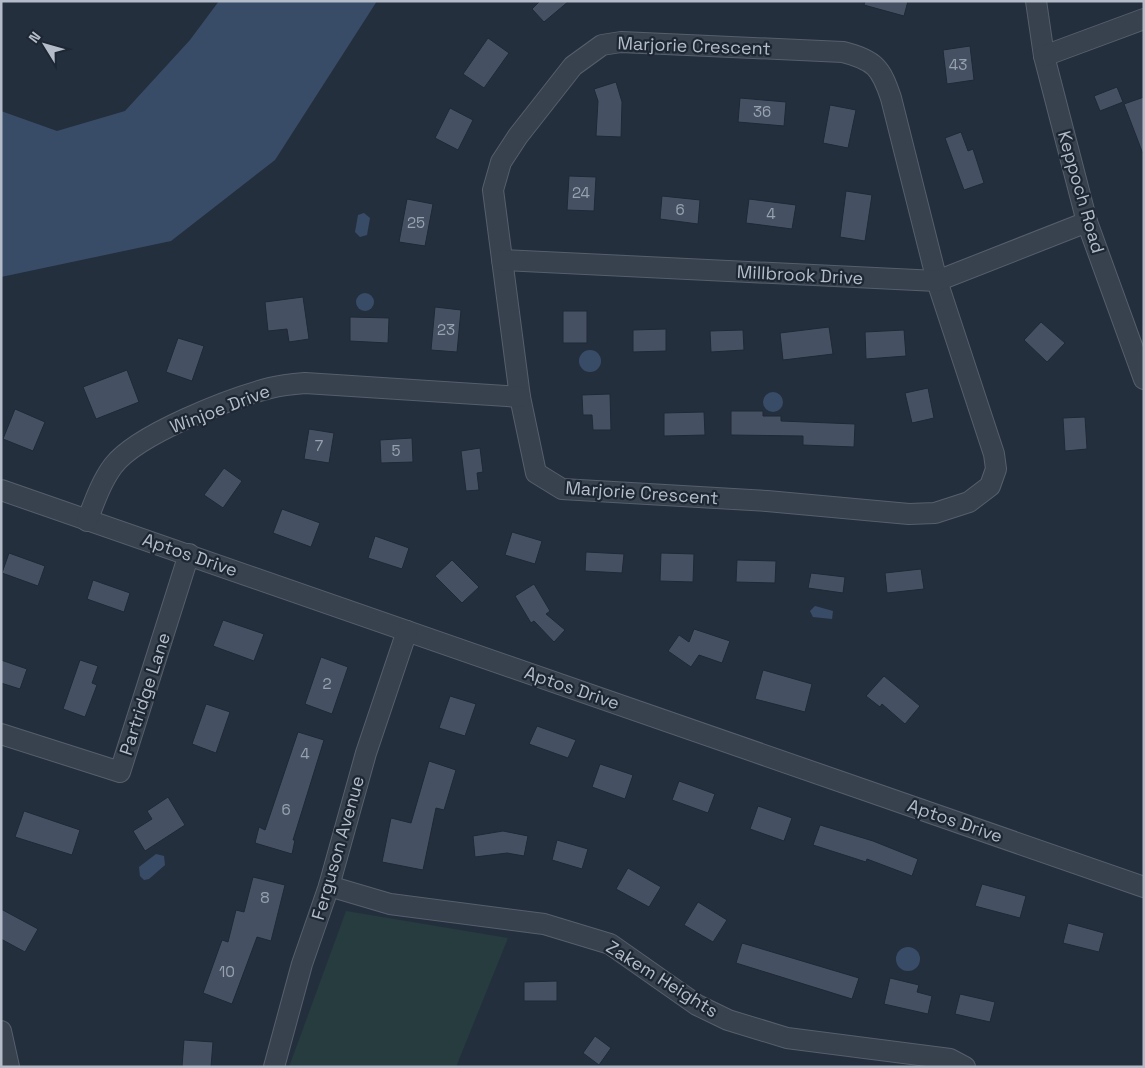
<svg xmlns="http://www.w3.org/2000/svg" width="1145" height="1068" viewBox="0 0 1145 1068" font-family="'Space Grotesk',sans-serif">
  <style>
    .green { fill: #263c3f }
    .water { fill: #394c67 }
    .building { fill: #455162; stroke: #1f2835 }
    .lines { fill: none; stroke-linecap: round; stroke-linejoin: round }
    .minor-casing { stroke: #565f6c; stroke-width: 22 }
    .minor { stroke: #38414e; stroke-width: 20 }
    .labels { text-anchor: middle; stroke-width: 4.5; stroke-linejoin: round; paint-order: stroke }
    .number-label { font-size: 15px; fill: #98a1af }
    .street-label { font-size: 18px; fill: #b4bcc9; stroke: #1d2633 }
  </style>
  <rect width="100%" height="100%" fill="#242f3e"/>
  <path class="green" d="M 346,911 L 508,938 L 456,1067 L 289,1067 Z"/>
  <g class="water">
    <path d="M 219,1 L 377,1 L 275,160 L 171,241 L 1,277 L 1,111 L 57,131 L 125,111 L 190,40 Z"/>
    <path d="M 364,213 L 370,218 L 367,235 L 360,237 L 355,232 L 358,215 Z"/>
    <circle cx="365" cy="302" r="9"/>
    <circle cx="590" cy="361" r="11"/>
    <circle cx="773" cy="402" r="10"/>
    <path d="M 815,606 L 833,611 L 832,619 L 813,617 L 810,611 Z"/>
    <path d="M 156,854 L 164,856 L 165,865 L 149,879 L 144,880 L 140,876 L 139,867 Z"/>
    <circle cx="908" cy="959" r="12"/>
  </g>
  <g class="building">
    <path d="M 540,1 L 569,1 L 544,22 L 532,9 Z"/>
    <path d="M 865,1 L 908,1 L 904,16 L 864,5 Z"/>
    <path d="M 488,38 L 509,53 L 484,88 L 463,74 Z"/>
    <path d="M 970,46 L 974,80 L 947,84 L 943,50 Z"/>
    <path d="M 616,82 L 622,102 L 621,137 L 596,136 L 598,101 L 594,89 Z"/>
    <path d="M 1117,87 L 1123,102 L 1100,111 L 1094,96 Z"/>
    <path d="M 1144,97 L 1144,154 L 1143,154 L 1124,104 Z"/>
    <path d="M 740,98 L 786,102 L 784,126 L 738,122 Z"/>
    <path d="M 830,105 L 856,110 L 848,148 L 823,143 Z"/>
    <path d="M 450,108 L 473,120 L 458,150 L 435,138 Z"/>
    <path d="M 961,132 L 968,151 L 973,149 L 984,183 L 964,190 L 945,138 Z"/>
    <path d="M 569,176 L 596,177 L 594,211 L 567,210 Z"/>
    <path d="M 846,191 L 872,195 L 865,241 L 840,237 Z"/>
    <path d="M 662,196 L 700,200 L 698,224 L 660,219 Z"/>
    <path d="M 407,199 L 433,204 L 425,246 L 399,242 Z"/>
    <path d="M 749,199 L 796,205 L 792,229 L 746,223 Z"/>
    <path d="M 303,297 L 309,339 L 289,342 L 287,329 L 268,331 L 265,302 Z"/>
    <path d="M 435,307 L 461,310 L 457,352 L 431,350 Z"/>
    <rect x="563" y="311" width="24" height="32"/>
    <path d="M 350,317 L 389,318 L 388,343 L 350,341 Z"/>
    <path d="M 1041,322 L 1065,343 L 1047,362 L 1024,340 Z"/>
    <path d="M 829,327 L 833,354 L 783,360 L 780,333 Z"/>
    <path d="M 666,329 L 666,351 L 633,352 L 633,330 Z"/>
    <path d="M 743,330 L 744,350 L 711,352 L 710,331 Z"/>
    <path d="M 904,330 L 906,356 L 866,359 L 865,332 Z"/>
    <path d="M 178,338 L 204,346 L 192,381 L 166,372 Z"/>
    <path d="M 127,370 L 139,402 L 96,419 L 83,387 Z"/>
    <path d="M 928,388 L 934,418 L 912,423 L 905,393 Z"/>
    <path d="M 610,394 L 611,430 L 593,430 L 592,415 L 583,415 L 582,395 Z"/>
    <path d="M 15,409 L 45,422 L 33,451 L 3,439 Z"/>
    <path d="M 731,411 L 763,411 L 763,416 L 781,416 L 781,421 L 855,424 L 854,447 L 803,445 L 803,436 L 731,435 Z"/>
    <path d="M 704,412 L 705,435 L 664,436 L 664,413 Z"/>
    <path d="M 1085,417 L 1087,449 L 1065,451 L 1063,418 Z"/>
    <path d="M 309,429 L 334,433 L 329,463 L 304,459 Z"/>
    <path d="M 412,438 L 413,462 L 381,463 L 380,440 Z"/>
    <path d="M 480,448 L 483,472 L 477,473 L 479,490 L 466,491 L 461,451 Z"/>
    <path d="M 224,468 L 242,481 L 223,508 L 204,495 Z"/>
    <path d="M 282,509 L 320,523 L 311,547 L 273,533 Z"/>
    <path d="M 512,532 L 542,541 L 535,564 L 505,555 Z"/>
    <path d="M 375,536 L 409,548 L 402,569 L 368,558 Z"/>
    <path d="M 586,552 L 624,554 L 622,573 L 585,571 Z"/>
    <path d="M 9,553 L 45,566 L 38,586 L 2,573 Z"/>
    <path d="M 661,553 L 694,554 L 693,582 L 660,581 Z"/>
    <path d="M 452,560 L 479,587 L 462,603 L 435,576 Z"/>
    <path d="M 737,560 L 776,561 L 775,583 L 736,582 Z"/>
    <path d="M 921,569 L 924,589 L 887,593 L 885,573 Z"/>
    <path d="M 811,573 L 845,577 L 843,593 L 808,588 Z"/>
    <path d="M 93,580 L 130,593 L 124,612 L 87,599 Z"/>
    <path d="M 534,584 L 550,611 L 546,614 L 565,630 L 554,642 L 534,621 L 531,623 L 515,596 Z"/>
    <path d="M 223,620 L 264,634 L 254,661 L 213,646 Z"/>
    <path d="M 694,629 L 730,641 L 722,663 L 699,655 L 691,667 L 668,651 L 679,635 L 689,642 Z"/>
    <path d="M 321,657 L 348,667 L 332,714 L 305,704 Z"/>
    <path d="M 1,660 L 27,669 L 20,689 L 1,683 Z"/>
    <path d="M 80,660 L 98,666 L 92,683 L 97,685 L 85,717 L 63,709 Z"/>
    <path d="M 763,670 L 812,684 L 805,712 L 755,699 Z"/>
    <path d="M 884,676 L 920,706 L 905,724 L 882,704 L 880,707 L 866,696 Z"/>
    <path d="M 450,696 L 476,704 L 465,736 L 439,728 Z"/>
    <path d="M 206,704 L 230,712 L 216,753 L 192,744 Z"/>
    <path d="M 537,726 L 576,740 L 568,758 L 529,744 Z"/>
    <path d="M 298,732 L 324,740 L 293,840 L 295,840 L 292,854 L 255,843 L 259,827 L 265,830 Z"/>
    <path d="M 429,761 L 456,770 L 444,810 L 436,808 L 423,870 L 382,862 L 391,818 L 411,823 Z"/>
    <path d="M 600,764 L 633,775 L 625,799 L 592,787 Z"/>
    <path d="M 679,781 L 715,794 L 708,813 L 672,800 Z"/>
    <path d="M 168,797 L 185,825 L 145,851 L 133,831 L 152,819 L 147,811 Z"/>
    <path d="M 758,806 L 792,818 L 784,841 L 750,829 Z"/>
    <path d="M 24,811 L 80,830 L 72,855 L 15,837 Z"/>
    <path d="M 820,825 L 873,841 L 918,859 L 912,876 L 867,859 L 866,862 L 813,845 Z"/>
    <path d="M 503,831 L 528,836 L 524,856 L 507,853 L 475,857 L 473,836 Z"/>
    <path d="M 557,840 L 588,849 L 582,869 L 552,860 Z"/>
    <path d="M 628,868 L 661,887 L 649,907 L 616,889 Z"/>
    <path d="M 253,877 L 285,885 L 271,941 L 257,937 L 232,1004 L 203,993 L 222,940 L 228,942 L 236,910 L 244,912 Z"/>
    <path d="M 982,884 L 1026,896 L 1020,918 L 975,906 Z"/>
    <path d="M 698,902 L 727,920 L 713,942 L 684,925 Z"/>
    <path d="M 1,909 L 38,929 L 25,952 L 1,939 Z"/>
    <path d="M 1068,923 L 1104,933 L 1099,952 L 1063,943 Z"/>
    <path d="M 742,943 L 859,978 L 852,999 L 736,963 Z"/>
    <path d="M 890,978 L 919,985 L 917,992 L 932,996 L 928,1014 L 884,1004 Z"/>
    <path d="M 557,981 L 557,1001 L 524,1001 L 524,982 Z"/>
    <path d="M 960,994 L 995,1002 L 990,1022 L 955,1014 Z"/>
    <path d="M 595,1036 L 611,1048 L 599,1065 L 583,1053 Z"/>
    <path d="M 184,1040 L 213,1042 L 211,1067 L 182,1067 Z"/>
  </g>
  <g class="lines">
    <g class="minor-casing">
      <g id="minor">
        <path d="M 1036,1 L 1044,56 L 1087,222 L 1144,379"/>
        <path d="M 621,42 L 843,52 C 875,60 881,68 891,98 L 937,281 L 994,454 L 996,469 L 990,486 L 969,502 L 935,513 L 909,514 L 767,501 L 562,489 L 536,473 L 520,397 L 493,190 L 501,162 L 518,136 L 573,66 L 602,45 Z"/>
        <path d="M 1044,56 L 1144,19"/>
        <path d="M 502,260 L 937,281 L 1087,222"/>
        <path d="M 1,490 L 1144,887"/>
        <path d="M 87,521 C 94,503 101,482 113,466 C 137,434 231,398 270,388 C 282,385 293,384 305,383 L 520,397"/>
        <path d="M 1,734 L 120,772 L 189,554"/>
        <path d="M 329,886 L 390,904 L 544,924 L 610,944 L 697,1005 L 728,1020 L 787,1038 L 950,1059 L 965,1067"/>
        <path d="M 1,1031 L 9,1067"/>
        <path d="M 274,1067 L 302,964 L 329,886 L 366,753 L 407,631"/>
      </g>
    </g>
    <use href="#minor" class="minor"/>
  </g>
  <g class="labels">
    <g class="number-label">
      <text x="958" y="70">43</text>
      <text x="762" y="117">36</text>
      <text x="581" y="198">24</text>
      <text x="680" y="215">6</text>
      <text x="771" y="219">4</text>
      <text x="416" y="228">25</text>
      <text x="446" y="335">23</text>
      <text x="319" y="451">7</text>
      <text x="396" y="456">5</text>
      <text x="327" y="689">2</text>
      <text x="305" y="759">4</text>
      <text x="286" y="815">6</text>
      <text x="265" y="903">8</text>
      <text x="227" y="977">10</text>
    </g>
    <g class="street-label">
      <text transform="translate(694 46) rotate(2)" y="6">Marjorie Crescent</text>
      <text transform="translate(1081 192) rotate(74)" y="6">Keppoch Road</text>
      <text transform="translate(800 275) rotate(3)" y="6">Millbrook Drive</text>
      <text transform="translate(220 409) rotate(-21)" y="6">Winjoe Drive</text>
      <text transform="translate(642 493) rotate(4)" y="6">Marjorie Crescent</text>
      <text transform="translate(190 555) rotate(19)" y="6">Aptos Drive</text>
      <text transform="translate(572 688) rotate(19)" y="6">Aptos Drive</text>
      <text transform="translate(145 694) rotate(-72)" y="6">Partridge Lane</text>
      <text transform="translate(955 821) rotate(19)" y="6">Aptos Drive</text>
      <text transform="translate(338 848) rotate(-74)" y="6">Ferguson Avenue</text>
      <text transform="translate(662 979) rotate(32)" y="6">Zakem Heights</text>
    </g>
  </g>
  <rect width="1145" height="1068" fill="none" stroke="#b4bcc9" stroke-width="5"/>
  <g transform="translate(45 45) rotate(307)" stroke="#1d2633" stroke-width="4" paint-order="stroke">
  <path d="M0-4L9 19L0 12L-9 19Z" fill="#b4bcc9"/>
  <text y="-8" font-size="14" font-weight="bold" text-anchor="middle" fill="#b4bcc9">N</text>
  </g>
</svg>
